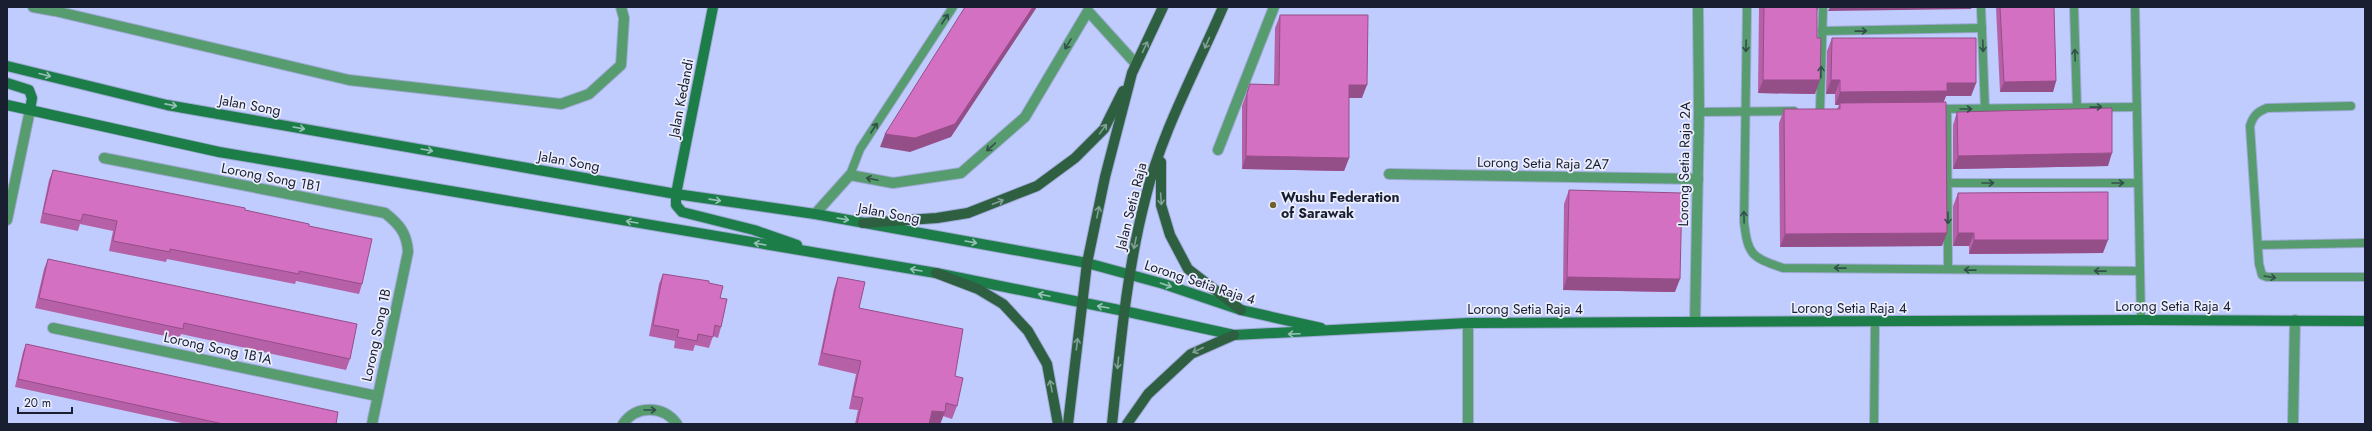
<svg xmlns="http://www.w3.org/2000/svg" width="2372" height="431" viewBox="0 0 2372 431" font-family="Jost,sans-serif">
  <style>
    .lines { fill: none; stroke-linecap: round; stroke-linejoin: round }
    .lane-casing { stroke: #9fa9d5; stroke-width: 10 }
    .street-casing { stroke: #9fa9d5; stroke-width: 12 }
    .secondary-casing { stroke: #9fa9d5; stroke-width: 12 }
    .primary-casing { stroke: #9fa9d5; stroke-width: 12 }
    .lane { stroke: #569c6f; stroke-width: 8 }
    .street { stroke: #569c6f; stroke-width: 10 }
    .secondary { stroke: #1c7d49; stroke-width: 10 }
    .primary { stroke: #2d5f40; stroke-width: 10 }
    .wall { fill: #b660a7 }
    .shaded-wall { fill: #944e88 }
    .building { fill: #d470c2; stroke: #944e88 }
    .oneway { stroke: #32504a }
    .oneway2 { stroke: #829f96 }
    .oneway3 { stroke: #98c1b6 }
    .poi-dot { fill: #70622f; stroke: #eaeefe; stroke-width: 1.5 }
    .labels { text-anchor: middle; stroke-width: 3.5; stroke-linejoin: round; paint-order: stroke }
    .street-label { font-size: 14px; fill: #1a1e31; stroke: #eaeefe }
    .poi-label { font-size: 14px; font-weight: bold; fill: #1a1e31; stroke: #eaeefe; text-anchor: start }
  </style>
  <rect width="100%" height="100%" fill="#c0ccfe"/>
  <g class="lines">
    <g class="lane-casing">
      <g id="lane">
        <path d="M 1747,7 L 1744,222 C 1748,255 1751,257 1783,268 L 2139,271"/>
        <path d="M 1981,7 L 1985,109"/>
        <path d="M 2074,7 L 2077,108"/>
        <path d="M 2135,7 L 2141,320"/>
        <path d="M 1822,31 L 1982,28"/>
        <path d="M 2351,106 L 2267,108 C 2257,112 2253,116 2250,126 L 2259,264 L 2262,275 L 2267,277 L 2365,277"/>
        <path d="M 1935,109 L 2137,107"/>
        <path d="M 1947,109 L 1948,269"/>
        <path d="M 1820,110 L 1823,7"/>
        <path d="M 1699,112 L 1794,111"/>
        <path d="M 850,175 L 860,149 L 953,7"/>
        <path d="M 1949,183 L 2138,183"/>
        <path d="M 2258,245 L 2365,243"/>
        <path d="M 1874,424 L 1875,323"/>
      </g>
    </g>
    <g class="street-casing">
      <g id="street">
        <path d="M 33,7 L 55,11"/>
        <path d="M 55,7 L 55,11 L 349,80 L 561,104 L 589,94 L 621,65 L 624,18 L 621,7"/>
        <path d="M 1218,150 L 1274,7"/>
        <path d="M 104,158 L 385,213 C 399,224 407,233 408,252 L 372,424"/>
        <path d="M 1389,174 L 1698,179"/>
        <path d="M 815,214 L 850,175 L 893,183 L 961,173 L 1025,117 L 1088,11 L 1136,64"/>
        <path d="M 7,220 L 30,110"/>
        <path d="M 1695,322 L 1699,112 L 1698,7"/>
        <path d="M 53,328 L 377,396"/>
        <path d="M 623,424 C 636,405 663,405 677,424"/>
        <path d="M 1468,424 L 1468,323"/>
        <path d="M 2293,424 L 2295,320"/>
      </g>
    </g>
    <g class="secondary-casing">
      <g id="secondary">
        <path d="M 713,7 L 676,194 L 676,205 L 682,212 L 754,230 L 797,245"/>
        <path d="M 7,66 L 167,105 L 676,194 L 815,214 L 1087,263 L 1164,284 L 1241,310 L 1321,328"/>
        <path d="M 7,83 L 29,90 L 32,98 L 30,110"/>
        <path d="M 7,105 L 219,152 L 936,273 L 1124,311 L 1234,335 L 1468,323 L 2141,320 L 2365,321"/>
      </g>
    </g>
    <g class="primary-casing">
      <g id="primary">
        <path d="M 1161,162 L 1161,205 L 1170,235 L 1188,269 L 1241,310"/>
        <path d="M 863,223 L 937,218 L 968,213 L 1037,186 L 1075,158 L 1104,129 L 1123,91"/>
        <path d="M 936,273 L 978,289 L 1003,304 L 1028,331 L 1047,364 L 1058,424"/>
        <path d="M 1068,424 L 1087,263 L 1105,177 L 1132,73 L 1163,7"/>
        <path d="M 1112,424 C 1120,349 1126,274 1145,200 C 1161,133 1196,70 1223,7"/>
        <path d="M 1127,424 L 1148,394 L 1191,354 L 1234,335"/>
      </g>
    </g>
    <use href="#lane" class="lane"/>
    <use href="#street" class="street"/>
    <use href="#secondary" class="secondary"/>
    <use href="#primary" class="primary"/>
  </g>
  <g class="wall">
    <path d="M 1759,7 L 1819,7 L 1817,11 L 1815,94 L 1758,93 Z"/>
    <path d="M 1996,7 L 2054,7 L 2056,81 L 2053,92 L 2000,92 Z"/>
    <path d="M 1280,15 L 1362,98 L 1349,98 L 1349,158 L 1344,171 L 1242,169 L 1242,106 L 1250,84 L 1274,85 L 1275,28 Z"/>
    <path d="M 1832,38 L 1976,83 L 1971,96 L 1946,96 L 1943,102 L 1942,246 L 1780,247 L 1779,123 L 1784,109 L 1837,109 L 1839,105 L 1835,105 L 1835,94 L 1826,94 L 1827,51 Z"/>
    <path d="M 1957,112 L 2108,166 L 1953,169 L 1953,125 Z"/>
    <path d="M 53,170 L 245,210 L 309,226 L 362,284 L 359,294 L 296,281 L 295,284 L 167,259 L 166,262 L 109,251 L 113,231 L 80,224 L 78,231 L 40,223 L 49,180 Z"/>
    <path d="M 1569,190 L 1675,292 L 1563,290 L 1564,204 Z"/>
    <path d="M 1958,193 L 2103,253 L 1969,254 L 1969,246 L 1953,246 L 1953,206 Z"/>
    <path d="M 48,259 L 350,359 L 346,370 L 181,334 L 179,339 L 35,308 L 44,269 Z"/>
    <path d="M 663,274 L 709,283 L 720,298 L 721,327 L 718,338 L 713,336 L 709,348 L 695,345 L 693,351 L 674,348 L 675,341 L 649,336 L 659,284 Z"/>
    <path d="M 838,277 L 859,308 L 955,376 L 957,406 L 952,419 L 943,416 L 940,424 L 929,423 L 929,424 L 855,424 L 858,410 L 849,409 L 856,374 L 818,365 L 834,289 Z"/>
    <path d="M 26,344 L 336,424 L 186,424 L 15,387 L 23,352 Z"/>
  </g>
  <g class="shaded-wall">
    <path d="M 1033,7 L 1037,7 L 951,137 L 910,152 L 880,147 L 885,134 Z"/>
    <path d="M 1830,7 L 1972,7 L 1971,9 L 1828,11 Z"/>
    <path d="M 1763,80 L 1820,80 L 1815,94 L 1758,93 Z"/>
    <path d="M 1831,80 L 1840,80 L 1835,94 L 1826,94 Z"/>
    <path d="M 2056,81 L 2053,92 L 2000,92 L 2004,82 Z"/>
    <path d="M 1947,83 L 1976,83 L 1971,96 L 1946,96 L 1943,104 L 1840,103 L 1839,105 L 1835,105 L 1840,92 Z"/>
    <path d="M 1349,85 L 1367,85 L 1362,98 L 1344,98 Z"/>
    <path d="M 2112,153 L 2108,166 L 1953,169 L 1958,156 Z"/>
    <path d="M 1246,156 L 1349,158 L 1344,171 L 1242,169 Z"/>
    <path d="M 1947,233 L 1942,246 L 1780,247 L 1785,234 Z"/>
    <path d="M 1958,233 L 1974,233 L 1969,246 L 1953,246 Z"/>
    <path d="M 1974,240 L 2108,240 L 2103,253 L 1969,254 Z"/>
    <path d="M 1567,277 L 1680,279 L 1675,292 L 1563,290 Z"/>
    <path d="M 932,411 L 945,412 L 940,424 L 928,423 Z"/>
  </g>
  <g class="building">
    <path d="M 965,7 L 1033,7 L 955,124 L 915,138 L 885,134 Z"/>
    <path d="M 1764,7 L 1817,7 L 1817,38 L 1821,38 L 1820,80 L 1763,80 Z"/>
    <path d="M 2000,7 L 2054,7 L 2056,81 L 2004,82 Z"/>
    <path d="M 1280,15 L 1368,15 L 1367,85 L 1349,85 L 1349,158 L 1246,156 L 1247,93 L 1250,84 L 1279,85 Z"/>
    <path d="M 1832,38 L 1976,38 L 1976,83 L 1947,83 L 1947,91 L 1840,92 L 1840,80 L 1831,80 Z"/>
    <path d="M 1946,102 L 1947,233 L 1785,234 L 1784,109 L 1840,109 L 1840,103 Z"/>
    <path d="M 2112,108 L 2112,153 L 1958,156 L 1957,112 Z"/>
    <path d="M 53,170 L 245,208 L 245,210 L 309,224 L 309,226 L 372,239 L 362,284 L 299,271 L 299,274 L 170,249 L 170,252 L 113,241 L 117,221 L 83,214 L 81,221 L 43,213 Z"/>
    <path d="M 1569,190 L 1682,193 L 1680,279 L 1567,277 Z"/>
    <path d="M 2108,192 L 2108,240 L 1974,240 L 1974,233 L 1958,233 L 1958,193 Z"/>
    <path d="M 48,259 L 357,324 L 350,359 L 184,323 L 183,329 L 39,298 Z"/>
    <path d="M 663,274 L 709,281 L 709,283 L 723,286 L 720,298 L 727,299 L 721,327 L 715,325 L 713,337 L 698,334 L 697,341 L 677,337 L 679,330 L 653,325 Z"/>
    <path d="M 838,277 L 865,282 L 859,308 L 963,329 L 955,376 L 963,378 L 957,406 L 946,403 L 945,412 L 932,411 L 929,424 L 857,424 L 863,398 L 853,396 L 861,361 L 822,353 Z"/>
    <path d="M 26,344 L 338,412 L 336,424 L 223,424 L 18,379 Z"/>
  </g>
  <defs><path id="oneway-shaft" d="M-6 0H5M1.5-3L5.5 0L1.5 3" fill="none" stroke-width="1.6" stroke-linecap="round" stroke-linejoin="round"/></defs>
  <g class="oneway">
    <use href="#oneway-shaft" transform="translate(945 19) rotate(-57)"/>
    <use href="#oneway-shaft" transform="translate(1861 31) rotate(-1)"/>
    <use href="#oneway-shaft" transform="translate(1068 44) rotate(121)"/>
    <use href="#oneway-shaft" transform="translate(1746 46) rotate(91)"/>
    <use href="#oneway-shaft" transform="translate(1983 46) rotate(88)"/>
    <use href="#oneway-shaft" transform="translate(2075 55) rotate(-92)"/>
    <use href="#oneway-shaft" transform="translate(1821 72) rotate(-88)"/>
    <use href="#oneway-shaft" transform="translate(2096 107) rotate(-1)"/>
    <use href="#oneway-shaft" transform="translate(1966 109)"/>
    <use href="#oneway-shaft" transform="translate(874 128) rotate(-57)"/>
    <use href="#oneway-shaft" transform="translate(991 147) rotate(138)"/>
    <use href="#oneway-shaft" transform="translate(872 179) rotate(-168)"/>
    <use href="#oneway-shaft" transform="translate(1988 183)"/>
    <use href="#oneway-shaft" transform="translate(2118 183)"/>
    <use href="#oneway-shaft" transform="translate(1744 217) rotate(-91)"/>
    <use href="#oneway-shaft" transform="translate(1948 218) rotate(90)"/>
    <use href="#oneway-shaft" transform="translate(1840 268) rotate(-179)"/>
    <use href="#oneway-shaft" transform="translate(1970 270) rotate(-179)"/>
    <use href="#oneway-shaft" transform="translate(2100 271) rotate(-179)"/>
    <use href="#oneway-shaft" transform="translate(2270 277) rotate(9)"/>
    <use href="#oneway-shaft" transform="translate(650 410)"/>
  </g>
  <g class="oneway2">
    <use href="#oneway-shaft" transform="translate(1207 43) rotate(114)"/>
    <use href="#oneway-shaft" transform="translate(1145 47) rotate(-65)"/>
    <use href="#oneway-shaft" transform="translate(1103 129) rotate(-54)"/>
    <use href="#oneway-shaft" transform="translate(1161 199) rotate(86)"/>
    <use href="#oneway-shaft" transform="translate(998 202) rotate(-21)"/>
    <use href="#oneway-shaft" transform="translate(1098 212) rotate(-79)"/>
    <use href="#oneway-shaft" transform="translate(1135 243) rotate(102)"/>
    <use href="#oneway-shaft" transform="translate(1077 344) rotate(-83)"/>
    <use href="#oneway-shaft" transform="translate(1198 350) rotate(155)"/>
    <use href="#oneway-shaft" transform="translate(1118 363) rotate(96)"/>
    <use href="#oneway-shaft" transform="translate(1051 386) rotate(-101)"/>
  </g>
  <g class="oneway3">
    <use href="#oneway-shaft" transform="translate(45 75) rotate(14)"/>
    <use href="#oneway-shaft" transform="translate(171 105) rotate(11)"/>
    <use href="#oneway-shaft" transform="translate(299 128) rotate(10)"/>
    <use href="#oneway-shaft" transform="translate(427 150) rotate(10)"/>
    <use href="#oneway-shaft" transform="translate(715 200) rotate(8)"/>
    <use href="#oneway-shaft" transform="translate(843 219) rotate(10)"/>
    <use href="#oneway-shaft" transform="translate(632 222) rotate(-171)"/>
    <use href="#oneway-shaft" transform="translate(971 242) rotate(10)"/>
    <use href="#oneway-shaft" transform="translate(760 244) rotate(-171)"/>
    <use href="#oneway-shaft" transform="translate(916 270) rotate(-170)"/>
    <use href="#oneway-shaft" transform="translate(1166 285) rotate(19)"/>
    <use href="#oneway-shaft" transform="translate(1044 295) rotate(-168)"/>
    <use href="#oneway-shaft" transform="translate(1103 307) rotate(-170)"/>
    <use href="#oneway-shaft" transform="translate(1294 334) rotate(178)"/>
  </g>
  <circle class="poi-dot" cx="1273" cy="205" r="4"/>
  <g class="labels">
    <g class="street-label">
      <text transform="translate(681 98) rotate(-79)" y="5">Jalan Kedandi</text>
      <text transform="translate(250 105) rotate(10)" y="5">Jalan Song</text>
      <text transform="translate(569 161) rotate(10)" y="5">Jalan Song</text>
      <text transform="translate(1543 163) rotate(1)" y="5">Lorong Setia Raja 2A7</text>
      <text transform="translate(1684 164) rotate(-89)" y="5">Lorong Setia Raja 2A</text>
      <text transform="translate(271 177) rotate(11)" y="5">Lorong Song 1B1</text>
      <text transform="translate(1131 206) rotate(-76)" y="5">Jalan Setia Raja</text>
      <text transform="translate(889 213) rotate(10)" y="5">Jalan Song</text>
      <text transform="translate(1200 282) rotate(18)" y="5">Lorong Setia Raja 4</text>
      <text x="2173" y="311">Lorong Setia Raja 4</text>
      <text x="1849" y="313">Lorong Setia Raja 4</text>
      <text x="1525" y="314">Lorong Setia Raja 4</text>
      <text transform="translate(376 335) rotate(-78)" y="5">Lorong Song 1B</text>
      <text transform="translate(218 348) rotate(12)" y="5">Lorong Song 1B1A</text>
    </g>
    <g class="poi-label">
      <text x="1281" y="202">Wushu Federation<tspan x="1281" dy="16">of Sarawak</tspan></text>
    </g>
  </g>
  <rect width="2372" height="431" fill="none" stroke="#1a1e31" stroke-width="16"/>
  <path d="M18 407v6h54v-6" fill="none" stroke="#1a1e31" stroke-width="2"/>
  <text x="24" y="407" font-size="12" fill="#1a1e31" stroke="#eaeefe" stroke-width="3" paint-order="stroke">20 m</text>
</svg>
